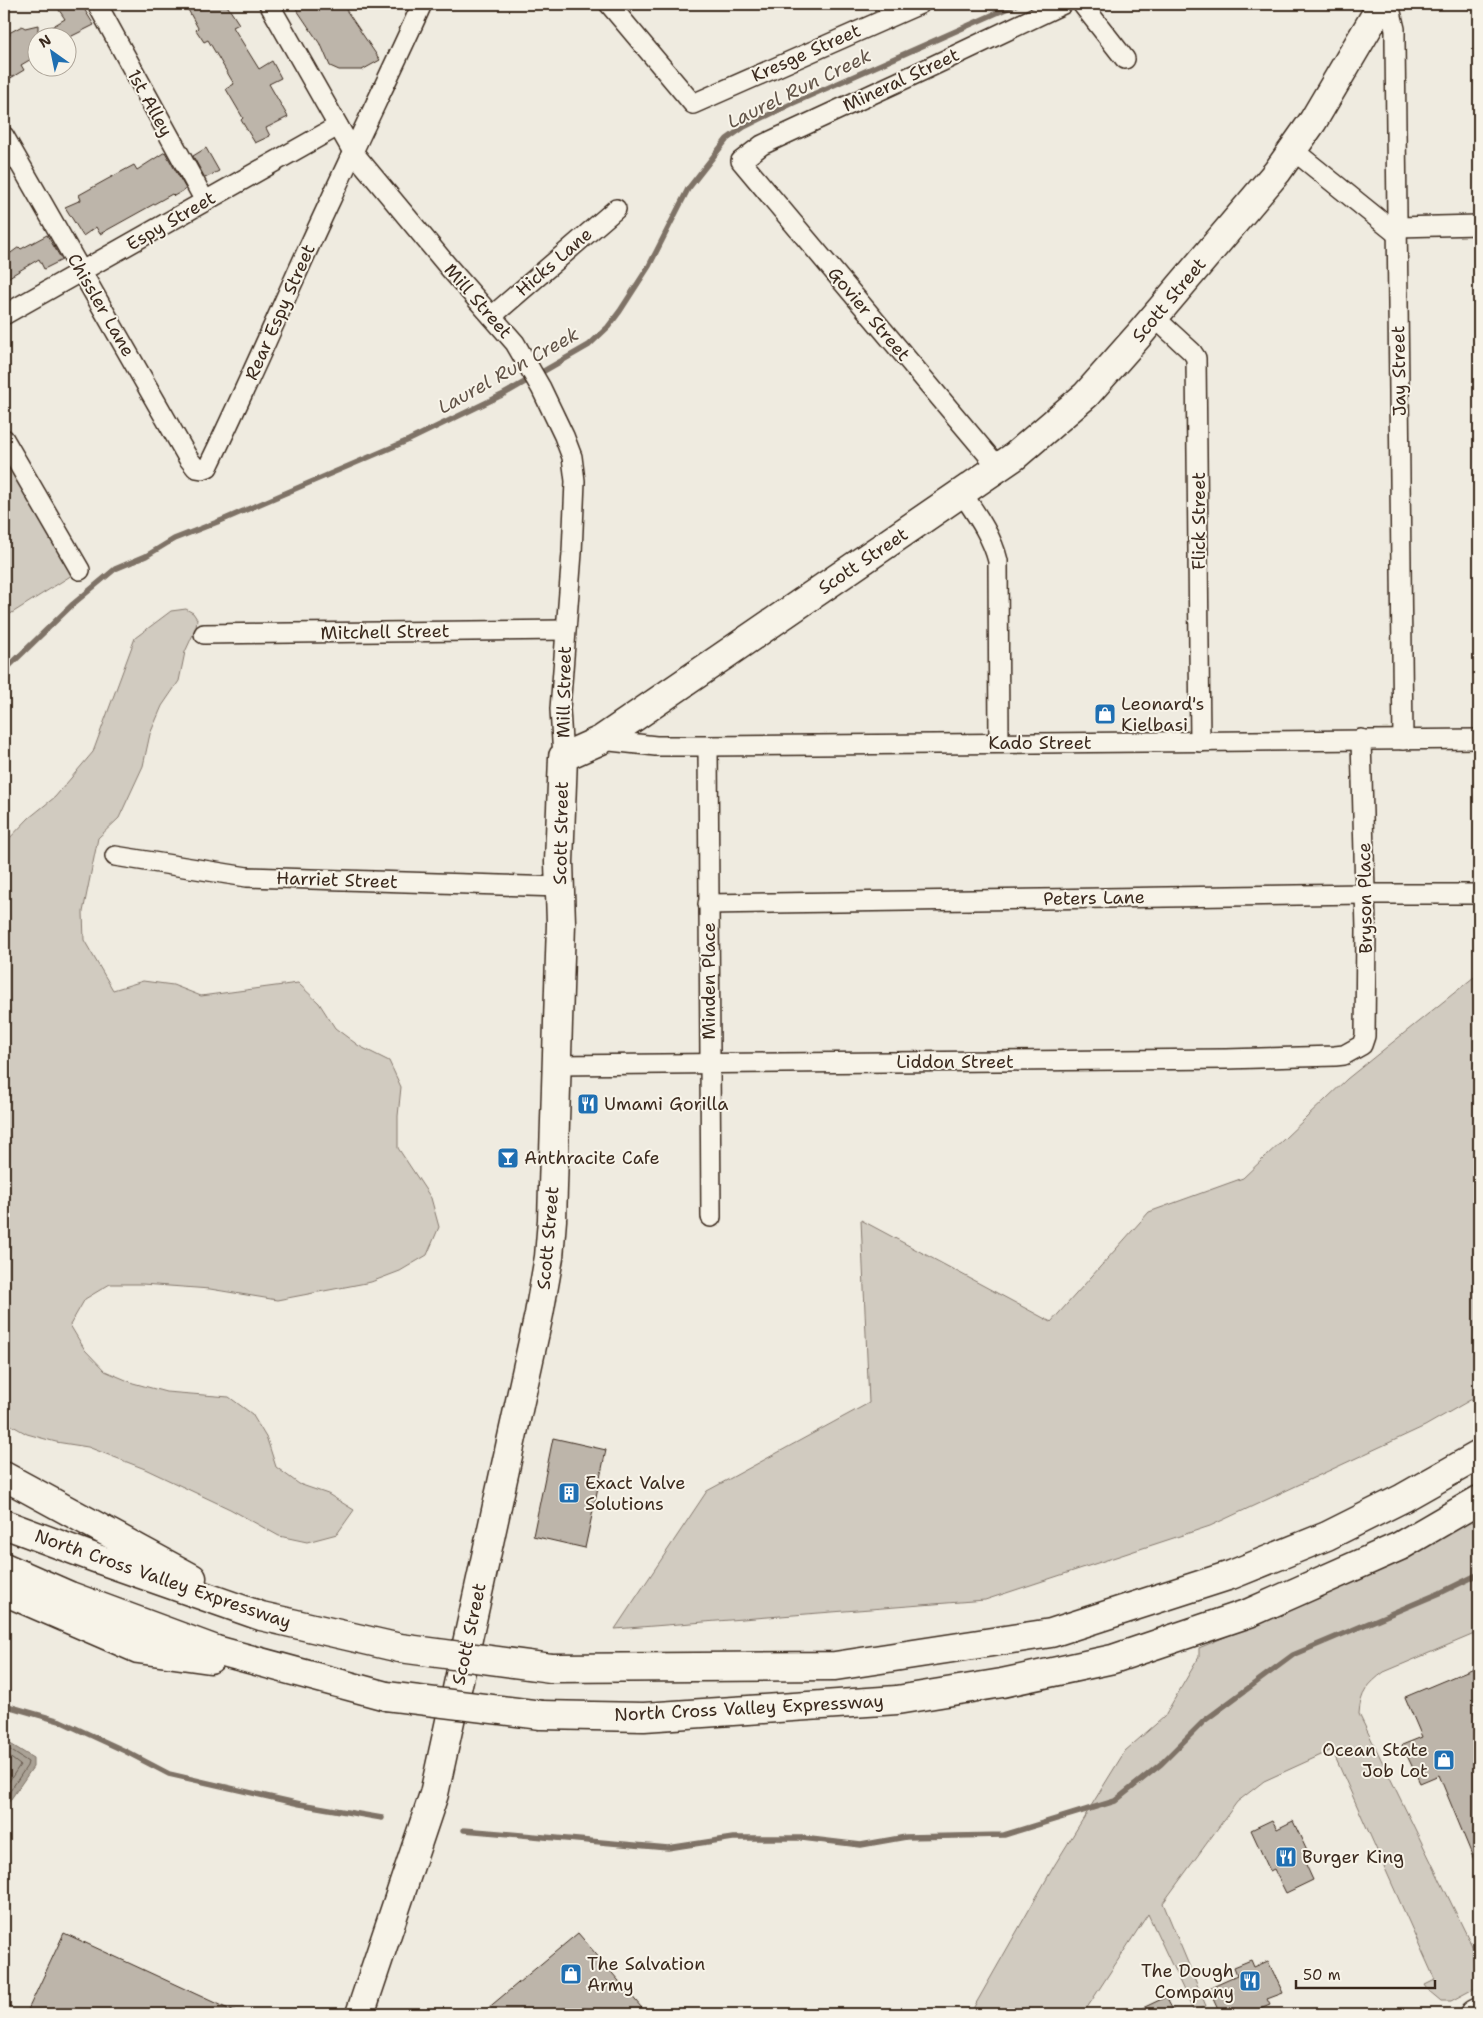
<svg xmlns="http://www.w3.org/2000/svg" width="1483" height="2018" viewBox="0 0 1483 2018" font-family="'Shantell Sans',sans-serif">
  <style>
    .green { fill: #d1cbc0; stroke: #867a6f }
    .water { fill: #aaa296; stroke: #7e7266 }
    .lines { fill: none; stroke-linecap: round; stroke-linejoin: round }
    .shore { stroke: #675a4e; stroke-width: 1 }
    .stream { stroke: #7e7266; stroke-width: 5.5 }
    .building { fill: #bdb5aa; stroke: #3b2a1e }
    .street-casing { stroke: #3b2a1e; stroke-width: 22 }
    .secondary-casing { stroke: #3b2a1e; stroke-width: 31 }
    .primary-casing { stroke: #3b2a1e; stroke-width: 31 }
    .highway-casing { stroke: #3b2a1e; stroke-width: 31 }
    .street { stroke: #f7f3e8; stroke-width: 19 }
    .secondary { stroke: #f7f3e8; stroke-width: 28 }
    .primary { stroke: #f7f3e8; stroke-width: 28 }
    .highway { stroke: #f7f3e8; stroke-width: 28 }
    .highway-bridge-casing { stroke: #3b2a1e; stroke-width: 31; stroke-linecap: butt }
    .highway-bridge { stroke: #f7f3e8; stroke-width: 28 }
    .labels { text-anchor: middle; stroke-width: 4; stroke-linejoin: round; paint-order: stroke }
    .street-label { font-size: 18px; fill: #3b2a1e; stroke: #f7f3e8 }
    .poi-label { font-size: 18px; fill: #3b2a1e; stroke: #f7f3e8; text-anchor: start }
    .water-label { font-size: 19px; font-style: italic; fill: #625448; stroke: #f7f3e8 }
  </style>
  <rect width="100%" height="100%" fill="#efebe0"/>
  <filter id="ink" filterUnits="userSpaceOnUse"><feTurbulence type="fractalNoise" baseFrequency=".02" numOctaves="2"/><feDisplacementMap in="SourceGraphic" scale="10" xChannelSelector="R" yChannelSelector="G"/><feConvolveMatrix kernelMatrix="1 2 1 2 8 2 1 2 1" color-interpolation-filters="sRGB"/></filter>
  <g filter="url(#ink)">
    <g class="green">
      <path d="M 4,444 L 80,570 L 4,618 Z"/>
      <path d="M 186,609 L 193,613 L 197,619 L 196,628 L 185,652 L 179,681 L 162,706 L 150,734 L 143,766 L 119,818 L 98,838 L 83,912 L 84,940 L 113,990 L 143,981 L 173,985 L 201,996 L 298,983 L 319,1003 L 335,1028 L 359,1046 L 389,1061 L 401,1087 L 398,1116 L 398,1148 L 431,1198 L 439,1227 L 427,1255 L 400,1271 L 371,1282 L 277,1300 L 210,1289 L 142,1284 L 110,1284 L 85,1299 L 70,1325 L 85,1350 L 105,1371 L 133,1383 L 166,1392 L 229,1397 L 252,1414 L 267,1439 L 276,1467 L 299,1484 L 328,1494 L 354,1510 L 337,1534 L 307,1542 L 279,1536 L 230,1509 L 145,1469 L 88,1447 L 56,1442 L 27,1434 L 4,1421 L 4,844 L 29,818 L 55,797 L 93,752 L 135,638 L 171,611 Z"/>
      <path d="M 1479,973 L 1479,1395 L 1425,1426 L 1210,1526 L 985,1600 L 615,1629 L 707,1491 L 869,1403 L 861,1220 L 1051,1322 L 1149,1212 L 1243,1178 L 1347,1079 Z"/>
      <path d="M 1479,1511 L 1479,1632 L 1384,1672 C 1368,1684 1360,1693 1359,1714 L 1476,1954 L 1479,1961 L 1479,1986 L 1451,2001 L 1441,2001 L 1429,1991 L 1425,1985 L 1435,1980 L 1332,1750 L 1264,1781 L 1237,1802 L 1163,1903 L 1206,2006 L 1194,2012 L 1148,1914 L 1083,2014 L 970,2014 L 1054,1866 L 1125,1751 L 1164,1717 L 1199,1657 L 1199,1648 L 1307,1602 Z"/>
    </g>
    <path class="water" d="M 4,1740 L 33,1758 L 33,1767 L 4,1809 Z"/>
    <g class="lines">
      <g class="shore">
        <path d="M 4,1746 L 28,1762 L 27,1766 L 4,1800"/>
        <path d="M 4,1753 L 20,1765 L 4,1789"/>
      </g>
      <g class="stream">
        <path d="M 4,671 L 73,604 L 115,569 L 146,556 L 174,539 L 225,519 L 409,440 L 504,394 L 589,345 L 608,327 L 620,311 L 649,266 L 688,189 L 727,139 L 744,127 L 791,104 L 1017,4"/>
        <path d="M 4,1705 L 60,1721 L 125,1751 L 169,1774 L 300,1804 L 382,1818"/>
        <path d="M 464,1830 L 668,1848 L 733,1838 L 802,1838 L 861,1845 L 906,1837 L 1004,1835 L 1115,1801 L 1161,1764 L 1204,1721 L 1293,1655 L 1440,1593 L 1479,1574"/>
      </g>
    </g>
    <g class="building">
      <path d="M 55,4 L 81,4 L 94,25 L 68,38 L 38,38 L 38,55 L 21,65 L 24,70 L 9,79 L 4,70 L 4,39 L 10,35 L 9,33 L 22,26 L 25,28 L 38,25 L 38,35 L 65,19 Z"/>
      <path d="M 185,4 L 226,4 L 239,24 L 233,27 L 259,69 L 272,61 L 281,78 L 269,84 L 288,117 L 266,128 L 270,136 L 255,143 L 241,120 L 243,118 L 226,89 L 234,84 L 208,40 L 204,42 L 196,30 L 198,28 Z"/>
      <path d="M 293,4 L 342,4 L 380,60 L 362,70 L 339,70 L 330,66 L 322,47 Z"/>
      <path d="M 206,148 L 219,171 L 205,178 L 193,156 Z"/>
      <path d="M 165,152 L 186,189 L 174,196 L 172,194 L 100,234 L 96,227 L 83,236 L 65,207 L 81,200 L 79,195 L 106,180 L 134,165 L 137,170 Z"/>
      <path d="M 47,235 L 62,260 L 44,269 L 39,259 L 4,280 L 4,258 L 19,247 L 21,249 Z"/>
      <path d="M 553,1438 L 606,1450 L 585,1548 L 533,1536 Z"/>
      <path d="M 1479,1666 L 1479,1872 L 1439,1775 L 1420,1783 L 1402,1745 L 1422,1737 L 1405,1697 Z"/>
      <path d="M 1272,1820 L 1277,1829 L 1293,1821 L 1308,1853 L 1302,1856 L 1313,1880 L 1286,1893 L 1274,1869 L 1270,1871 L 1251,1830 Z"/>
      <path d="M 64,1933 L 239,2014 L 26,2014 Z"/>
      <path d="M 578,1933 L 647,2014 L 481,2014 Z"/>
      <path d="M 1251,1960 L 1254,1967 L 1268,1961 L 1283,1993 L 1267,1999 L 1270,2005 L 1248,2014 L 1220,2014 L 1208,1988 L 1237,1975 L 1234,1967 Z"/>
      <path d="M 1166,1997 L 1175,2014 L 1130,2014 Z"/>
    </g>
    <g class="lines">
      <g class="street-casing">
        <g id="street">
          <path d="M 97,4 L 205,201"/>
          <path d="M 269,4 L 353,152 L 451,270 L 515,343 L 541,388 L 564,436 L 572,457 L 575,481 L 572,553 L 560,709 L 563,757"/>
          <path d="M 609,4 L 693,104 L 920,4"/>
          <path d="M 1082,4 L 1125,59"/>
          <path d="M 1389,4 L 1395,29 L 1395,42 L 1403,740"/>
          <path d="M 4,136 L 188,458 L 196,468 L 202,469 L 208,467 C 251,379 289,288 331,199 C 361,133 393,69 422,4"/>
          <path d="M 1293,150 L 1397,234"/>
          <path d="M 1397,227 L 1479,225"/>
          <path d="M 4,315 L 338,126"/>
          <path d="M 492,316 L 616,209"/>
          <path d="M 1154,317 L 1192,352 L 1196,358 L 1200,742"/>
          <path d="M 4,439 L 80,570"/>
          <path d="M 998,467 L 741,161 L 762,145 L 924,70 L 1063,4"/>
          <path d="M 962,493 C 976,514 992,536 998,561 L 999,743"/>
          <path d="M 204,634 L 565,630"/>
          <path d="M 601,740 L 656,746 L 708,746 L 1479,739"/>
          <path d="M 708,746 L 711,1217"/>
          <path d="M 115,856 L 247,877 L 560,887"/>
          <path d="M 708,904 L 1365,894 L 1479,894"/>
          <path d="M 557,1065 L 1226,1059 L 1335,1056 L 1344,1055 L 1362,1045 L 1365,1036 L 1366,930 L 1361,739"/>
        </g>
      </g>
      <g class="secondary-casing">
        <path id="secondary" d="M 360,2014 L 434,1794 L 539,1314 L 549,1257 L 552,1220 L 561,923 L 559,862 L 563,757 L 601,740 L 1015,456 L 1086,395 L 1139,335 L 1277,172 L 1313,121 L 1382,4"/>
      </g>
      <g class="primary-casing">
        <path id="primary" d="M 1475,2014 L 1479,2012"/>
      </g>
      <g class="highway-casing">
        <g id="highway">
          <path d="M 4,1476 L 192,1578"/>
          <path d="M 4,1524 L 95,1558 L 261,1616 L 400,1648"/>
          <path d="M 4,1567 L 70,1596 L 216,1650 L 386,1696"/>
          <path d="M 4,1591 L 138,1649 L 210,1659"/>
          <path d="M 551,1668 L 835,1666 L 1051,1633 L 1231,1575 L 1327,1536 L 1403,1498 L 1479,1455"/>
          <path d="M 541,1715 L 644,1717 L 897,1700 L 1002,1683 L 1113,1659 L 1249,1613 L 1400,1546 L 1479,1500"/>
        </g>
      </g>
      <use href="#street" class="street"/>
      <use href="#secondary" class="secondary"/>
      <use href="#primary" class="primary"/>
      <use href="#highway" class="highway"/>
      <g class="highway-bridge-casing">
        <g id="highway-bridge">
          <path d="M 400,1648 L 551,1668"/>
          <path d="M 386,1696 L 541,1715"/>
        </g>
      </g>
      <use href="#highway-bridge" class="highway-bridge"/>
    </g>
  </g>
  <defs>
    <g id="shop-square" transform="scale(1.125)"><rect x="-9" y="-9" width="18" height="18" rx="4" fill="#1f6fb2" stroke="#f7f3e8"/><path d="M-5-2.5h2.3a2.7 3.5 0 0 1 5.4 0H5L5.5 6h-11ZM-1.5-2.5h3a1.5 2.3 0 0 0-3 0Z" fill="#fff"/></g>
    <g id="restaurant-square" transform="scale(1.125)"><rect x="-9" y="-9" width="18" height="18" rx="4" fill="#1f6fb2" stroke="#f7f3e8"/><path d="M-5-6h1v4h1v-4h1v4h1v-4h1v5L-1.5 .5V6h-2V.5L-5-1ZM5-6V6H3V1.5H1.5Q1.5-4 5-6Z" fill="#fff"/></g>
    <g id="bar-square" transform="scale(1.125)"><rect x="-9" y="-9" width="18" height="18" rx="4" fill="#1f6fb2" stroke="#f7f3e8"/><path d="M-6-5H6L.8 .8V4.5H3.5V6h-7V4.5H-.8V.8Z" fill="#fff"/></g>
    <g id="building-square" transform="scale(1.125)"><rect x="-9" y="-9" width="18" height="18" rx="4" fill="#1f6fb2" stroke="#f7f3e8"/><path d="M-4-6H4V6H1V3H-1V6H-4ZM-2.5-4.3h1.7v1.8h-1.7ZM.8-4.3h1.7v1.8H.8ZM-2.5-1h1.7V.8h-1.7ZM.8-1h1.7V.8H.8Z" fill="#fff"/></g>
  </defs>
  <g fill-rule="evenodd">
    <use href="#shop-square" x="1105" y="714"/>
    <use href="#restaurant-square" x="588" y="1104"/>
    <use href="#bar-square" x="508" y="1158"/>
    <use href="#building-square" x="569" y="1493"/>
    <use href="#shop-square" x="1444" y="1760"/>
    <use href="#restaurant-square" x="1286" y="1857"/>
    <use href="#shop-square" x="571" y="1974"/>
    <use href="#restaurant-square" x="1250" y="1981"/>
  </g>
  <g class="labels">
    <g class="street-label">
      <text transform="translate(806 53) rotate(-24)" y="6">Kresge Street</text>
      <text transform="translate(901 80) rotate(-25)" y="6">Mineral Street</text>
      <text transform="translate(150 103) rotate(61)" y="6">1st Alley</text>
      <text transform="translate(171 221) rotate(-30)" y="6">Espy Street</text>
      <text transform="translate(554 262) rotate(-41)" y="6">Hicks Lane</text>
      <text transform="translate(1169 300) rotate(-50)" y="6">Scott Street</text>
      <text transform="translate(478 301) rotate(49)" y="6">Mill Street</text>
      <text transform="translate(101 305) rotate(60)" y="6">Chissler Lane</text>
      <text transform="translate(280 312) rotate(-66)" y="6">Rear Espy Street</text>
      <text transform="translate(869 314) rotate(50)" y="6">Govier Street</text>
      <text transform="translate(1399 371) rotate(-91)" y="6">Jay Street</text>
      <text transform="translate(1199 521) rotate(-90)" y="6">Flick Street</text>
      <text transform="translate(863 561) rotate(-34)" y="6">Scott Street</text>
      <text transform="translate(385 632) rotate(-1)" y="6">Mitchell Street</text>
      <text transform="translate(564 692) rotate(-89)" y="6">Mill Street</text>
      <text x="1040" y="749">Kado Street</text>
      <text transform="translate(561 833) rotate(-89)" y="6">Scott Street</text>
      <text transform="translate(337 880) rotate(2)" y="6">Harriet Street</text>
      <text transform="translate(1094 898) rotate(-1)" y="6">Peters Lane</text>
      <text transform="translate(1365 898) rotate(-91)" y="6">Bryson Place</text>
      <text transform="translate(709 981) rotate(-90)" y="6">Minden Place</text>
      <text x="955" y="1068">Liddon Street</text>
      <text transform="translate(548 1238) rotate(-85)" y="6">Scott Street</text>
      <text transform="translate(163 1579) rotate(19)" y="6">North Cross Valley Expressway</text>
      <text transform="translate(469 1634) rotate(-78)" y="6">Scott Street</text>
      <text transform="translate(749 1708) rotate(-3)" y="6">North Cross Valley Expressway</text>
    </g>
    <g class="poi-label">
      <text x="1121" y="710">Leonard's<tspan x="1121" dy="21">Kielbasi</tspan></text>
      <text x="604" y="1110">Umami Gorilla</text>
      <text x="524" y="1164">Anthracite Cafe</text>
      <text x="585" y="1489">Exact Valve<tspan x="585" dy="21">Solutions</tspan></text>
      <text x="1428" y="1756" text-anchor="end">Ocean State<tspan x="1428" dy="21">Job Lot</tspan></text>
      <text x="1302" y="1863">Burger King</text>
      <text x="587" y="1970">The Salvation<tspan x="587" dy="21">Army</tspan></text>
      <text x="1234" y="1977" text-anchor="end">The Dough<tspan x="1234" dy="21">Company</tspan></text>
    </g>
    <g class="water-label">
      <text transform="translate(799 88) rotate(-26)" y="7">Laurel Run Creek</text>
      <text transform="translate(508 370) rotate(-29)" y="7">Laurel Run Creek</text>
    </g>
  </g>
  <rect width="1483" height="2018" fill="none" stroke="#f7f3e8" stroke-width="20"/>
  <rect x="10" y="10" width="1463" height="1998" fill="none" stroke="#3b2a1e" stroke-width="2" filter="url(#ink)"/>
  <g transform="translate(52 52) rotate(327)"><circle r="24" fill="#f7f3e8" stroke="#aca397"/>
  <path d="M0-4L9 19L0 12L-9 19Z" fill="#1f6fb2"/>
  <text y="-8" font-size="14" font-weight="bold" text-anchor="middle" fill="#3b2a1e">N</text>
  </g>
  <path d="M1296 1980v8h139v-8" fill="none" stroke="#3b2a1e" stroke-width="2.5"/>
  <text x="1303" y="1980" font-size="15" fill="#3b2a1e" stroke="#f7f3e8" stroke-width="4" paint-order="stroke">50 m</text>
</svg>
